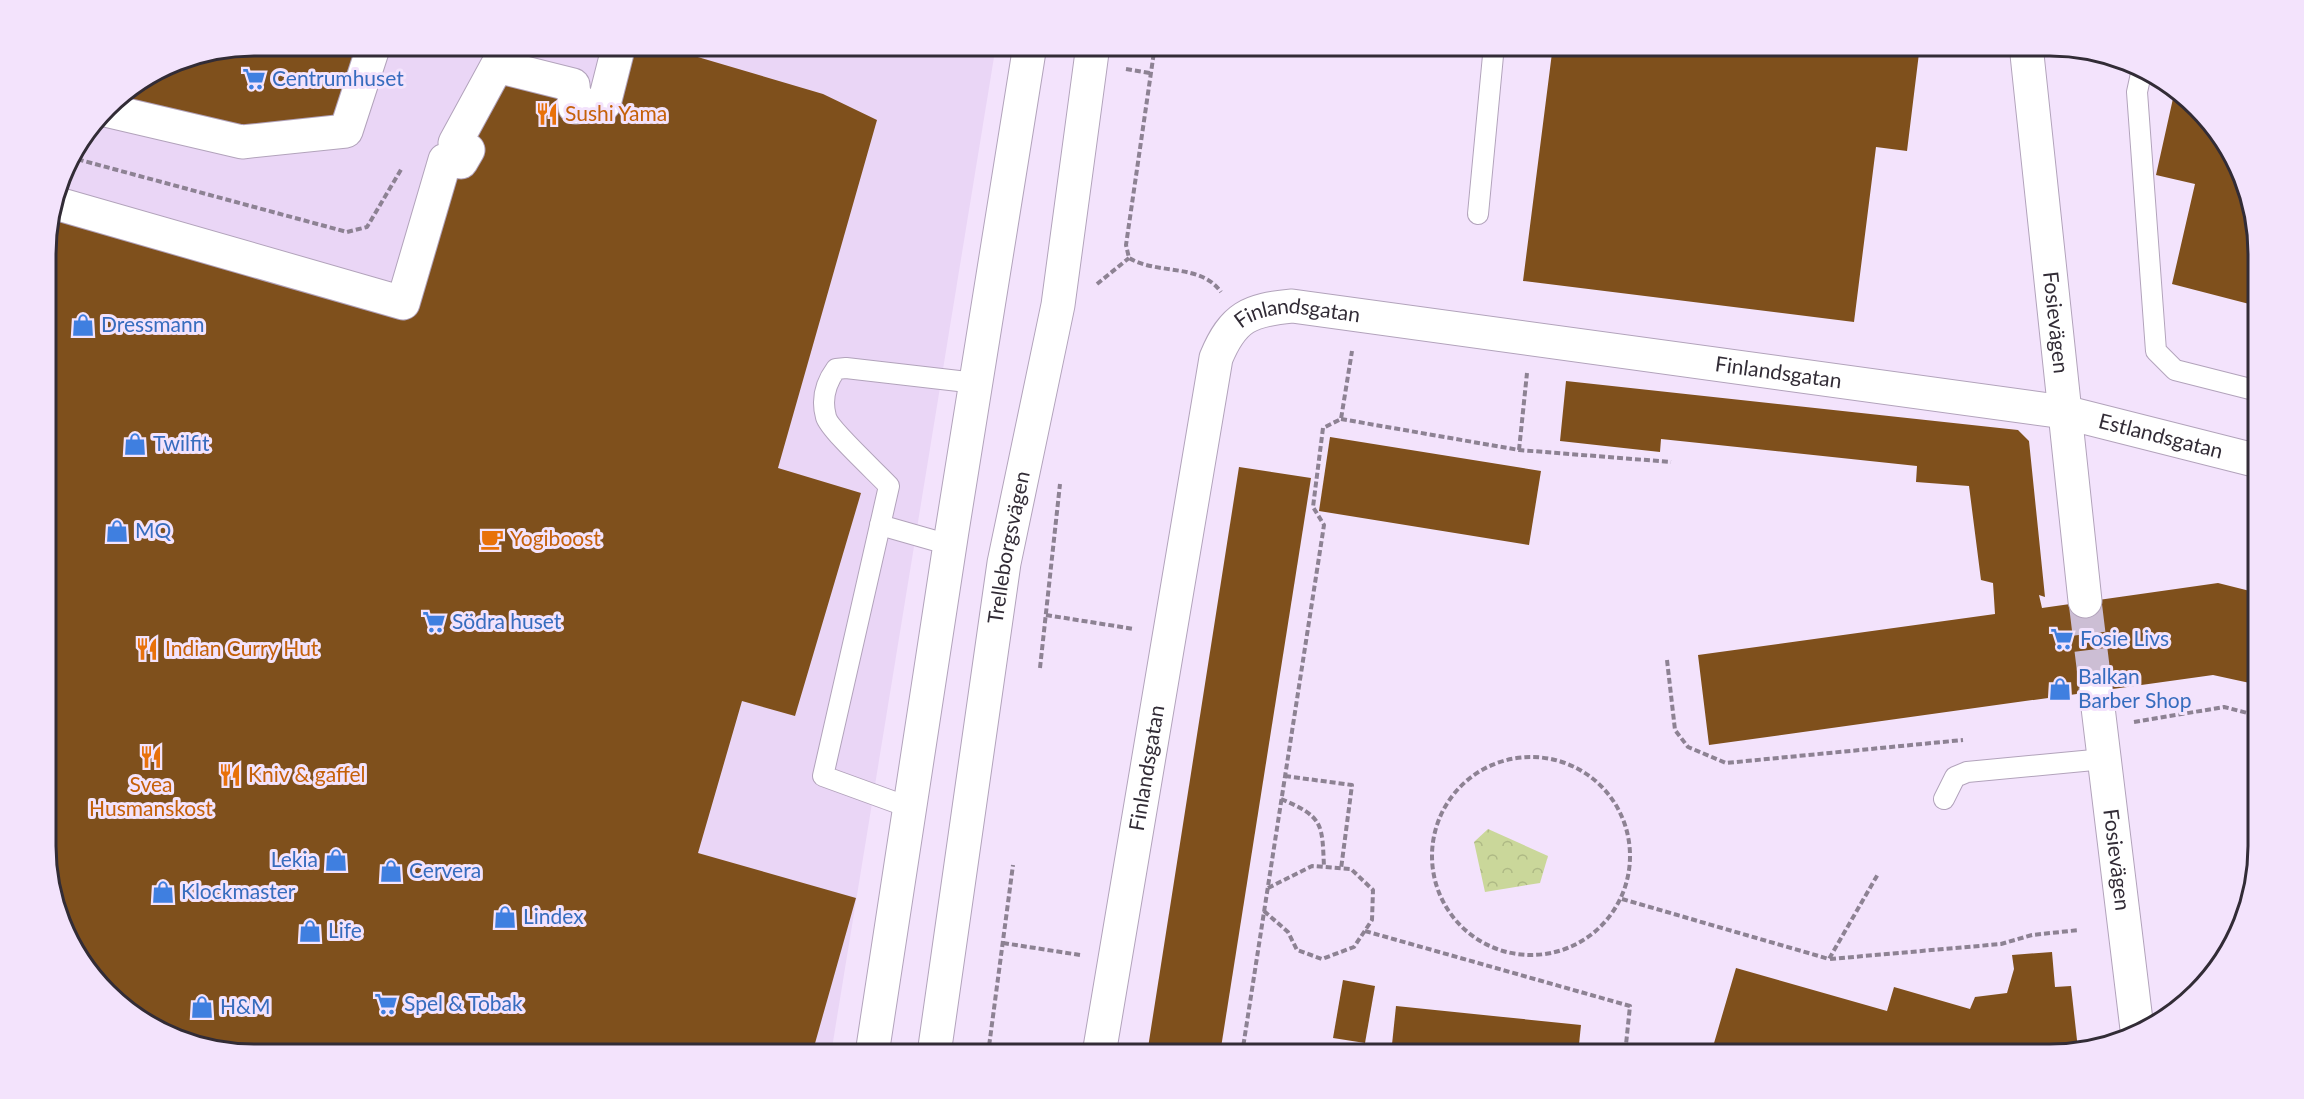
<svg xmlns="http://www.w3.org/2000/svg" width="2304" height="1099" viewBox="0 0 2304 1099" font-family="Lato,sans-serif">
  <style>
    .built { fill: #ead6f6 }
    .park { fill: url(#park-crowns) }
    .building { fill: #7f501c }
    .lines { fill: none; stroke-linecap: round; stroke-linejoin: round }
    .minor-tunnel { stroke: #ccbed4; stroke-width: 33; stroke-dasharray: 33 16; stroke-linecap: butt }
    .service-casing { stroke: #b2a3bb; stroke-width: 22 }
    .minor-casing { stroke: #b2a3bb; stroke-width: 35 }
    .secondary-casing { stroke: #b2a3bb; stroke-width: 35 }
    .path { stroke: #8d8293; stroke-width: 4; stroke-dasharray: 6 3; stroke-linecap: butt }
    .service { stroke: #fff; stroke-width: 20 }
    .minor { stroke: #fff; stroke-width: 33 }
    .secondary { stroke: #fff; stroke-width: 33 }
    .labels { text-anchor: middle; stroke-width: 6; stroke-linejoin: round; paint-order: stroke }
    .shop-label { font-size: 21px; fill: #366cbe; stroke: #f3e3fc; text-anchor: start }
    .food-label { font-size: 21px; fill: #c56008; stroke: #f3e3fc; text-anchor: start }
    .street-label { font-size: 21px; fill: #322c36; stroke: #f3e3fc }
    .rim { fill: none; stroke: #322c36; stroke-width: 3 }
  </style>
  <defs>
    <pattern id="park-crowns" width="20" height="18" patternUnits="userSpaceOnUse" patternTransform="scale(1.5)"><rect width="20" height="18" fill="#cad79a"/><path d="M2 6a3 3 0 1 1 6 0M12 15a3 3 0 1 1 6 0" fill="none" stroke="#aeb985"/></pattern>
  </defs>
  <rect width="100%" height="100%" fill="#f3e3fc"/>
  <path class="built" d="M 253,45 L 996,45 L 831,1054 L 253,1054 L 173,1038 L 88,972 L 47,873 L 45,239 L 66,161 L 116,97 L 174,61 Z"/>
  <path class="park" d="M 1488,829 L 1548,856 L 1540,883 L 1485,892 L 1474,842 Z"/>
  <g class="building">
    <path d="M 253,45 L 374,45 L 346,131 L 242,142 L 116,97 L 174,61 Z"/>
    <path d="M 619,45 L 657,45 L 823,94 L 877,120 L 778,468 L 861,493 L 795,716 L 742,701 L 698,853 L 856,898 L 812,1054 L 253,1054 L 173,1038 L 88,972 L 47,873 L 45,239 L 55,203 L 403,303 L 495,68 L 604,104 Z"/>
    <path d="M 1553,45 L 1920,45 L 1907,151 L 1876,147 L 1854,322 L 1523,281 Z"/>
    <path d="M 2174,94 L 2216,127 L 2257,226 L 2257,306 L 2172,284 L 2195,184 L 2156,175 Z"/>
    <path d="M 1566,381 L 2018,430 L 2029,441 L 2045,597 L 2039,595 L 2042,608 L 2218,583 L 2258,593 L 2259,685 L 2213,675 L 1709,745 L 1698,655 L 1995,614 L 1993,583 L 1981,580 L 1969,486 L 1916,482 L 1917,466 L 1661,439 L 1660,452 L 1560,441 Z"/>
    <path d="M 1330,437 L 1541,471 L 1529,545 L 1319,511 Z"/>
    <path d="M 1239,467 L 1311,478 L 1220,1054 L 1147,1054 Z"/>
    <path d="M 2052,952 L 2055,987 L 2071,986 L 2078,1049 L 2064,1054 L 1726,1054 L 1712,1050 L 1736,968 L 1887,1011 L 1894,987 L 1970,1009 L 1975,997 L 2007,993 L 2014,969 L 2012,955 Z"/>
    <path d="M 1343,980 L 1375,986 L 1365,1043 L 1333,1038 Z"/>
    <path d="M 1396,1006 L 1581,1025 L 1578,1054 L 1391,1054 Z"/>
  </g>
  <g class="lines">
    <path class="minor-tunnel" d="M 2085,601 L 2096,691"/>
    <g class="service-casing">
      <g id="service">
        <path d="M 2142,69 L 2137,92 L 2156,351 L 2175,370 L 2258,391"/>
        <path d="M 1478,214 L 1494,45"/>
        <path d="M 880,525 L 950,545"/>
        <path d="M 1944,799 L 1955,777 L 1967,772 L 2104,759"/>
        <path d="M 911,808 L 823,776 L 889,486 C 877,473 829,429 826,417 C 821,399 825,384 836,369 L 846,368 L 976,383"/>
      </g>
    </g>
    <g class="minor-casing">
      <g id="minor">
        <path id="s1" d="M 2026,45 L 2085,601"/>
        <path d="M 105,110 L 242,142 L 346,131 L 374,45"/>
        <path d="M 55,203 L 403,303 L 445,160 L 461,162 L 468,150 L 455,143 L 497,66 L 573,85 L 575,107 L 604,104 L 619,45"/>
        <path id="s2" d="M 2096,691 L 2137,1029"/>
        <path id="s3" d="M 1099,1054 L 1216,358 C 1233,317 1249,310 1292,306 L 2064,412 L 2258,461"/>
      </g>
    </g>
    <g class="secondary-casing">
      <g id="secondary">
        <path d="M 872,1054 L 952,531 L 1030,45"/>
        <path id="s4" d="M 934,1054 L 1004,563 L 1058,305 L 1093,45"/>
      </g>
    </g>
    <g class="path">
      <path d="M 1155,45 L 1126,245 L 1129,258 C 1157,275 1201,263 1221,292"/>
      <path d="M 1126,69 L 1150,73"/>
      <path d="M 69,157 L 347,232 L 367,227 L 402,168"/>
      <path d="M 1097,284 L 1129,258"/>
      <path d="M 1341,419 L 1519,450 L 1671,462"/>
      <path d="M 1519,450 L 1527,373"/>
      <path d="M 1046,615 L 1134,629"/>
      <path d="M 1667,660 L 1675,730 L 1688,747 L 1726,763 L 1963,740"/>
      <path d="M 1040,668 L 1060,484"/>
      <path d="M 2134,722 L 2224,707 L 2259,716"/>
      <circle cx="1531" cy="856" r="99"/>
      <path d="M 1285,776 L 1352,785 L 1341,869"/>
      <path d="M 1281,799 C 1324,817 1322,824 1324,867"/>
      <path d="M 1622,899 L 1829,959 L 1878,874"/>
      <path d="M 1264,911 L 1288,932 L 1297,950 L 1322,959 L 1354,947 L 1372,920 L 1373,890 L 1351,869 L 1312,866 L 1268,888"/>
      <path d="M 1365,931 L 1630,1006 L 1625,1054"/>
      <path d="M 1003,943 L 1080,955"/>
      <path d="M 1830,959 L 2001,944 L 2032,935 L 2079,930"/>
      <path d="M 988,1054 L 1013,865"/>
      <path d="M 1242,1054 L 1324,525 L 1313,507 L 1323,428 L 1341,419 L 1352,351"/>
    </g>
    <use href="#service" class="service"/>
    <use href="#minor" class="minor"/>
    <use href="#secondary" class="secondary"/>
  </g>
  <defs>
    <g id="supermarket-bare" transform="scale(1.8)"><path d="M-6-5.5h2.5l.6 2H6L4.5 2H-2.5L-4.4-4H-6ZM-1.5 3.2a1.3 1.3 0 1 0 .1 0ZM3 3.2a1.3 1.3 0 1 0 .1 0Z" fill="#3f7fe0" stroke="#f3e3fc" stroke-width="2.5" paint-order="stroke"/></g>
    <g id="restaurant-bare" transform="scale(1.8)"><path d="M-5-6h1v4h1v-4h1v4h1v-4h1v5L-1.5 .5V6h-2V.5L-5-1ZM5-6V6H3V1.5H1.5Q1.5-4 5-6Z" fill="#e8710a" stroke="#f3e3fc" stroke-width="2.5" paint-order="stroke"/></g>
    <g id="shop-bare" transform="scale(1.8)"><path d="M-5-2.5h2.3a2.7 3.5 0 0 1 5.4 0H5L5.5 6h-11ZM-1.5-2.5h3a1.5 2.3 0 0 0-3 0Z" fill="#3f7fe0" stroke="#f3e3fc" stroke-width="2.5" paint-order="stroke"/></g>
    <g id="cafe-bare" transform="scale(1.8)"><path d="M-5.5-4.5H6V0H3Q3 3.5 0 3.5H-2.5Q-5.5 3.5-5.5 0ZM3-3.2v2h1.7v-2ZM-6 4.5H4V6H-6Z" fill="#e8710a" stroke="#f3e3fc" stroke-width="2.5" paint-order="stroke"/></g>
  </defs>
  <g fill-rule="evenodd">
    <use href="#supermarket-bare" x="254" y="79"/>
    <use href="#restaurant-bare" x="547" y="114"/>
    <use href="#shop-bare" x="83" y="325"/>
    <use href="#shop-bare" x="135" y="444"/>
    <use href="#shop-bare" x="117" y="531"/>
    <use href="#cafe-bare" x="492" y="539"/>
    <use href="#supermarket-bare" x="434" y="622"/>
    <use href="#supermarket-bare" x="2062" y="639"/>
    <use href="#restaurant-bare" x="147" y="649"/>
    <use href="#shop-bare" x="2060" y="689"/>
    <use href="#restaurant-bare" x="151" y="757"/>
    <use href="#restaurant-bare" x="230" y="775"/>
    <use href="#shop-bare" x="336" y="860"/>
    <use href="#shop-bare" x="391" y="871"/>
    <use href="#shop-bare" x="163" y="892"/>
    <use href="#shop-bare" x="505" y="917"/>
    <use href="#shop-bare" x="310" y="931"/>
    <use href="#supermarket-bare" x="386" y="1004"/>
    <use href="#shop-bare" x="202" y="1007"/>
  </g>
  <g class="labels">
    <g class="shop-label">
      <text x="272" y="86">Centrumhuset</text>
      <text x="101" y="332">Dressmann</text>
      <text x="153" y="451">Twilfit</text>
      <text x="135" y="538">MQ</text>
      <text x="452" y="629">Södra huset</text>
      <text x="2080" y="646">Fosie Livs</text>
      <text x="2078" y="684">Balkan<tspan x="2078" dy="24">Barber Shop</tspan></text>
      <text x="318" y="867" text-anchor="end">Lekia</text>
      <text x="409" y="878">Cervera</text>
      <text x="181" y="899">Klockmaster</text>
      <text x="523" y="924">Lindex</text>
      <text x="328" y="938">Life</text>
      <text x="404" y="1011">Spel &amp; Tobak</text>
      <text x="220" y="1014">H&amp;M</text>
    </g>
    <g class="food-label">
      <text x="565" y="121">Sushi Yama</text>
      <text x="510" y="546">Yogiboost</text>
      <text x="165" y="656">Indian Curry Hut</text>
      <text x="248" y="782">Kniv &amp; gaffel</text>
      <text x="151" y="792" text-anchor="middle">Svea<tspan x="151" dy="24">Husmanskost</tspan></text>
    </g>
    <g class="street-label">
      <text dy="7" stroke="none"><textPath href="#s1" startOffset="279">Fosievägen</textPath></text>
      <text dy="7" stroke="none"><textPath href="#s3" startOffset="810">Finlandsgatan</textPath></text>
      <text dy="7" stroke="none"><textPath href="#s3" startOffset="1296">Finlandsgatan</textPath></text>
      <text dy="7" stroke="none"><textPath href="#s3" startOffset="1684">Estlandsgatan</textPath></text>
      <text dy="7" stroke="none"><textPath href="#s4" startOffset="512">Trelleborgsvägen</textPath></text>
      <text dy="7" stroke="none"><textPath href="#s3" startOffset="290">Finlandsgatan</textPath></text>
      <text dy="7" stroke="none"><textPath href="#s2" startOffset="170">Fosievägen</textPath></text>
    </g>
  </g>
  <path d="M0 0H2304V1099H0ZM254 56H2050A198 198 0 0 1 2248 254V846A198 198 0 0 1 2050 1044H254A198 198 0 0 1 56 846V254A198 198 0 0 1 254 56Z" fill="#f3e3fc" fill-rule="evenodd"/>
  <path class="rim" d="M254 56H2050A198 198 0 0 1 2248 254V846A198 198 0 0 1 2050 1044H254A198 198 0 0 1 56 846V254A198 198 0 0 1 254 56Z"/>
</svg>
